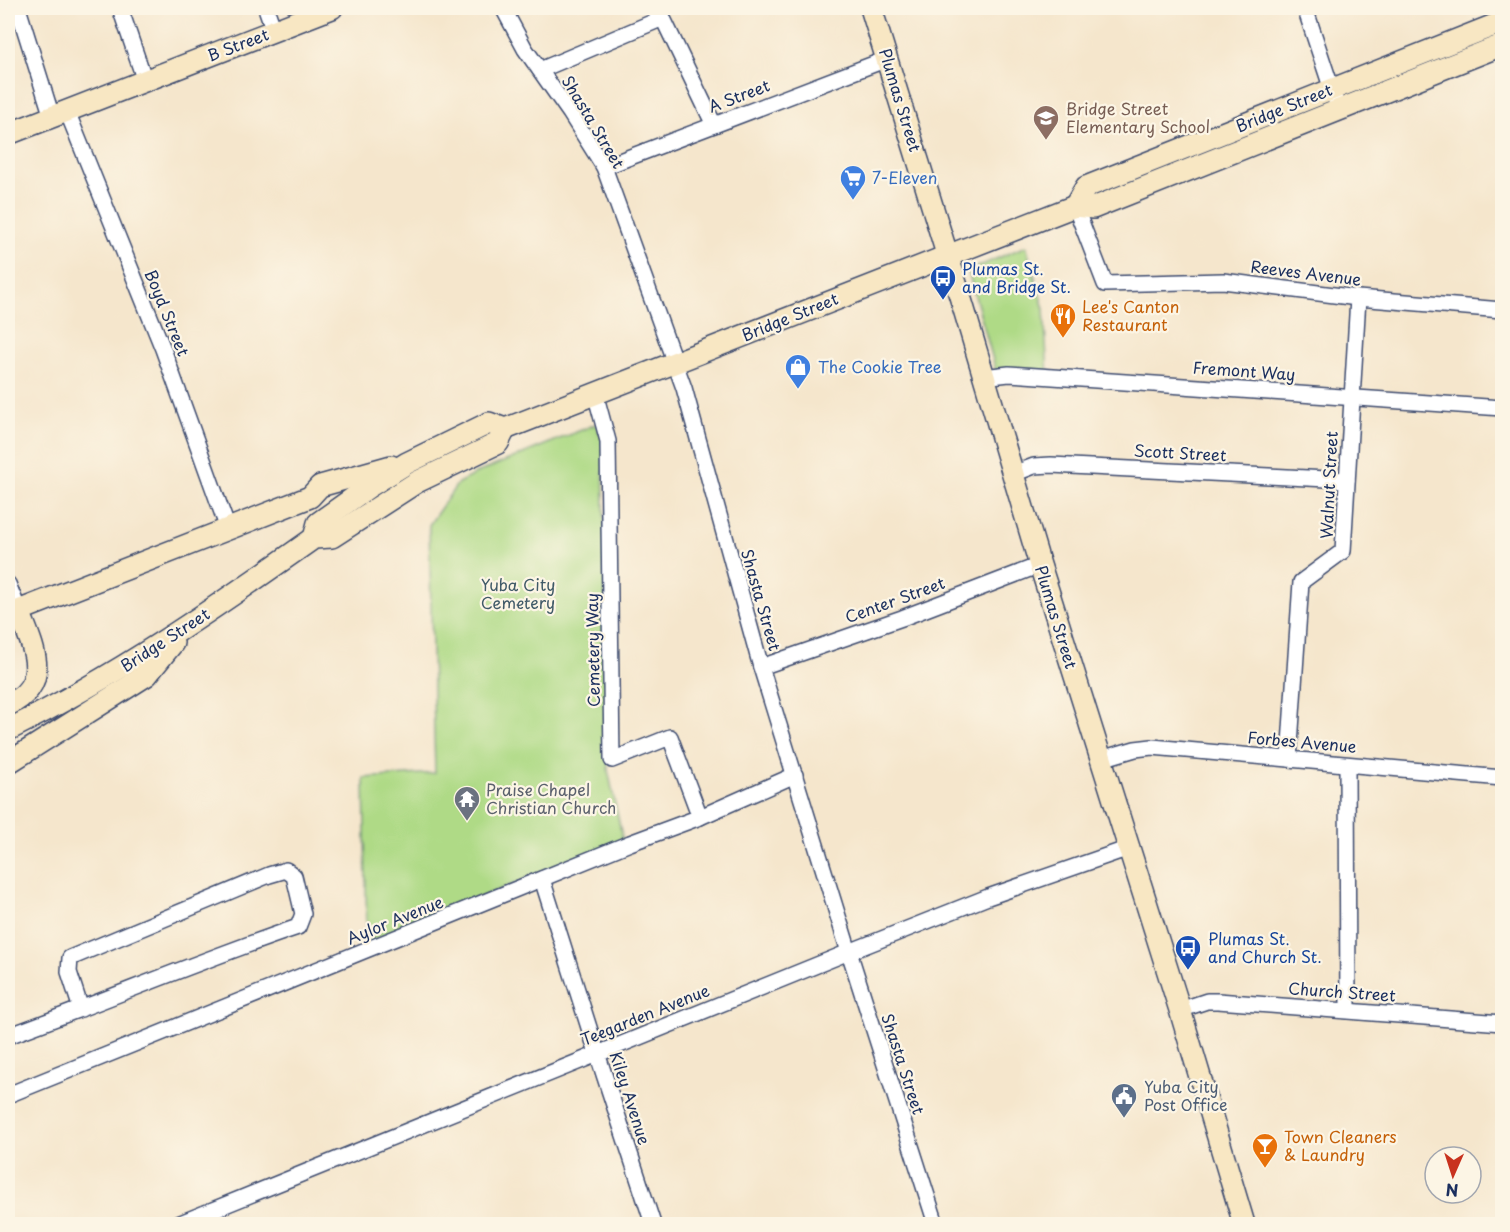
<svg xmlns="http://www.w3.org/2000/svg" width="1510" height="1232" viewBox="0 0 1510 1232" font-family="'Playpen Sans',sans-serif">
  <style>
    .green { fill: #afda86; stroke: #658472; stroke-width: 1.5 }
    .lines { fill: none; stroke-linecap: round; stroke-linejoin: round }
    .street-casing { stroke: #3c4a6e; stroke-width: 18 }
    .secondary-casing { stroke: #3c4a6e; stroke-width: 24 }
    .street { stroke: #fff; stroke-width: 15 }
    .secondary { stroke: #f8e7c3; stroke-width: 21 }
    .labels { text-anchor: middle; stroke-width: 4.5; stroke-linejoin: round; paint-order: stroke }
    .street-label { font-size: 16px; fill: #1b2f5e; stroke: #fcf5e5 }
    .education-label { font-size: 16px; fill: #785e54; stroke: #fcf5e5; text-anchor: start }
    .shop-label { font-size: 16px; fill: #366cbe; stroke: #fcf5e5; text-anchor: start }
    .transit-label { font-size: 16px; fill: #164399; stroke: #fcf5e5; text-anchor: start }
    .food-label { font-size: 16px; fill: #c56008; stroke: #fcf5e5; text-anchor: start }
    .park-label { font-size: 16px; fill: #405a68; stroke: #fcf5e5 }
    .worship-label { font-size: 16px; fill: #5b616d; stroke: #fcf5e5; text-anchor: start }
    .service-label { font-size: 16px; fill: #4e5e75; stroke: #fcf5e5; text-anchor: start }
  </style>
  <rect width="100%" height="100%" fill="#fcf5e5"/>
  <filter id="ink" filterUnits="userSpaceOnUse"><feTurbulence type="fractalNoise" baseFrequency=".0167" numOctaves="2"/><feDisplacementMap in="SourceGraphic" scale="12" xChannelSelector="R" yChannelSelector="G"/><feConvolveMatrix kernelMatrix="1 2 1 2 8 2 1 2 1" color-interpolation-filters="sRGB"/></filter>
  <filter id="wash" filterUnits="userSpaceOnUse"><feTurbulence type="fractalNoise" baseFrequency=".008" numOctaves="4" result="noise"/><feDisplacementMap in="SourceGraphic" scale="24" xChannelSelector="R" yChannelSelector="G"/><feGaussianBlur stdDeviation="1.35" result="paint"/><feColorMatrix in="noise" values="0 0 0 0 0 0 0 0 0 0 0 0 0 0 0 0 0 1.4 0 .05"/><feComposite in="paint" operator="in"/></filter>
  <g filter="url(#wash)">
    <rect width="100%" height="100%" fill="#f5e6cc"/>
    <g class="green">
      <path d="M 1026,246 L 1044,309 L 1048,376 L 997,374 L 968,271 Z"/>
      <path d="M 596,424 L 603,442 L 608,770 L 623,841 L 367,942 L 364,778 L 435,773 L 429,525 L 458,483 L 479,472 Z"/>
    </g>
  </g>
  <g filter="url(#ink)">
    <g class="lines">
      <g class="street-casing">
        <g id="street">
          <path d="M 18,8 L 52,117"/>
          <path d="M 120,8 L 145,81"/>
          <path d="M 266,8 L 274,31"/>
          <path d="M 503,8 L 525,49 L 570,113 L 604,167 L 684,388 L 761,667 L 849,952 L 936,1224"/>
          <path d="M 658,8 L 714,125"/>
          <path d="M 1305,8 L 1335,99"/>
          <path d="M 540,70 L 663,18"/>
          <path d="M 67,111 L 163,349 L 228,529"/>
          <path d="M 604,167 L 887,59"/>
          <path d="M 1075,206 L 1105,284 L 1223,281 L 1358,298 L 1502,310"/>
          <path d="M 983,377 L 1009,374 L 1502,408"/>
          <path d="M 595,393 L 608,441 L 612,760 L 670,737 L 700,817"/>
          <path d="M 1013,474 L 1034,466 L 1051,465 L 1347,480"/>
          <path d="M 8,584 L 19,611"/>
          <path d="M 761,667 L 902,618 L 1040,565"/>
          <path d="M 1101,759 L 1135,749 L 1152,747 L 1502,778"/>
          <path d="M 1289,759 L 1301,582 L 1343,551 L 1358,298"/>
          <path d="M 1347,765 L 1348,1010"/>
          <path d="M 542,879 L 597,1053 L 653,1224"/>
          <path d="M 1180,1010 L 1207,1001 L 1218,1001 L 1502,1023"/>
          <path d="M 8,1036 C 105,1001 200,960 298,927 L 303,914 L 294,876 L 286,870 L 269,875 L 70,958 L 69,972 L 81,1009"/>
          <path d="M 8,1095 L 630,843 L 700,817 L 795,775"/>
          <path d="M 178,1224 L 849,952 L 988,897 L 1129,848"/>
        </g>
      </g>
      <g class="secondary-casing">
        <g id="secondary">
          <path d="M 871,8 L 963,306 L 1040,565 L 1180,1010 L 1244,1224"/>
          <path d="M 8,134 L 332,8"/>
          <path d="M 1075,206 L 1086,187 L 1502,22"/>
          <path d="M 314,538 L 318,523 L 370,486 L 407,463 L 489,423 L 505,429 L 1075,206 L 1093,208 L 1502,45"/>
          <path d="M 8,615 L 310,497 L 320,486 L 391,466"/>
          <path d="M 8,705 C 53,683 33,647 19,611"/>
          <path d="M 8,730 C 117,676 215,608 314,538 L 332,537 L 417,482 L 498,443 L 505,429"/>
          <path d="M 8,763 L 147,675 L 173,643"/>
        </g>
      </g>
      <use href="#street" class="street"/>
      <use href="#secondary" class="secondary"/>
    </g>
  </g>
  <defs>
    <g id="school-pin" transform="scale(1.35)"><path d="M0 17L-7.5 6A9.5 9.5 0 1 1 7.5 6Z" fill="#8d6e63" stroke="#fcf5e5"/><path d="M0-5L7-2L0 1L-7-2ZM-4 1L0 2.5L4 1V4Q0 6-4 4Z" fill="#fff"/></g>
    <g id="supermarket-pin" transform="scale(1.35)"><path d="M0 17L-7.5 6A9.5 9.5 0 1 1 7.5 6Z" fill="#3f7fe0" stroke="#fcf5e5"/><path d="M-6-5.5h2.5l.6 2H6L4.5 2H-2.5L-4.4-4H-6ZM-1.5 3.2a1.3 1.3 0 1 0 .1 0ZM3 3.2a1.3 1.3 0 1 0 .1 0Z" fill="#fff"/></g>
    <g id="bus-pin" transform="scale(1.35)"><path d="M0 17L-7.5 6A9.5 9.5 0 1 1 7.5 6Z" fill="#1a4fb4" stroke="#fcf5e5"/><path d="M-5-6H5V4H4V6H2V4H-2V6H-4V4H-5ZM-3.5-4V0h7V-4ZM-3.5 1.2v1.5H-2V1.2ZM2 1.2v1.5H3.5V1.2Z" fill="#fff"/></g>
    <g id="restaurant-pin" transform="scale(1.35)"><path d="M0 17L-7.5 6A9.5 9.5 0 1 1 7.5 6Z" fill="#e8710a" stroke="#fcf5e5"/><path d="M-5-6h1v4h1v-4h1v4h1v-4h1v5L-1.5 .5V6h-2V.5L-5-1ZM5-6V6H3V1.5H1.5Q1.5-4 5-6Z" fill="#fff"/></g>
    <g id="shop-pin" transform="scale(1.35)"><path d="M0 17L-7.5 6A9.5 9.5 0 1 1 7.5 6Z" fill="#3f7fe0" stroke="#fcf5e5"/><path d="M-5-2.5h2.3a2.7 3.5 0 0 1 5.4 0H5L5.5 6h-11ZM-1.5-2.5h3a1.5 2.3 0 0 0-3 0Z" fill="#fff"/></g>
    <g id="temple-pin" transform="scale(1.35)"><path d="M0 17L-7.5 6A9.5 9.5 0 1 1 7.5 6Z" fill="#6b7280" stroke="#fcf5e5"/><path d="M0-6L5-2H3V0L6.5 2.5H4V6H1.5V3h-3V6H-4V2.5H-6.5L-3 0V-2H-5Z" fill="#fff"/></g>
    <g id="civic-pin" transform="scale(1.35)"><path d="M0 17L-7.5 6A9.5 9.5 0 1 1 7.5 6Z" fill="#5c6f8a" stroke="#fcf5e5"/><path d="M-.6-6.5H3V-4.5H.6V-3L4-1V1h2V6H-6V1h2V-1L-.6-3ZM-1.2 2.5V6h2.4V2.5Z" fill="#fff"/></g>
    <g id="bar-pin" transform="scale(1.35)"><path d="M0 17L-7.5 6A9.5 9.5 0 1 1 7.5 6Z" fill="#e8710a" stroke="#fcf5e5"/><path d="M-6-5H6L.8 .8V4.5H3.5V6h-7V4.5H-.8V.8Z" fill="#fff"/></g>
  </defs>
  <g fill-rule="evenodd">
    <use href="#school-pin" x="1046" y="118"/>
    <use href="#supermarket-pin" x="853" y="178"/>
    <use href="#bus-pin" x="943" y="278"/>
    <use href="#restaurant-pin" x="1063" y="316"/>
    <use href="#shop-pin" x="798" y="367"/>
    <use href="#temple-pin" x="467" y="799"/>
    <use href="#bus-pin" x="1188" y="948"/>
    <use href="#civic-pin" x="1124" y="1096"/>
    <use href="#bar-pin" x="1265" y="1146"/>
  </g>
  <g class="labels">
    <g class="street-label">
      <text transform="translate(238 45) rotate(-21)" y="6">B Street</text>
      <text transform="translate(739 96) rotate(-21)" y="6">A Street</text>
      <text transform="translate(900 100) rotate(73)" y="6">Plumas Street</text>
      <text transform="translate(1284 108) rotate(-22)" y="6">Bridge Street</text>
      <text transform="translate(593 122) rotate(59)" y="6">Shasta Street</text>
      <text transform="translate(1306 273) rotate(7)" y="6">Reeves Avenue</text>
      <text transform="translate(167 313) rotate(68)" y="6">Boyd Street</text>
      <text transform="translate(790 317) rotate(-22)" y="6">Bridge Street</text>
      <text transform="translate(1244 371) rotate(4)" y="6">Fremont Way</text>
      <text transform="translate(1180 453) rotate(3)" y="6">Scott Street</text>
      <text transform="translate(1329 485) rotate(-87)" y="6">Walnut Street</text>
      <text transform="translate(761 600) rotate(74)" y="6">Shasta Street</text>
      <text transform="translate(895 600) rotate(-20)" y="6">Center Street</text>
      <text transform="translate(1056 617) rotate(73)" y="6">Plumas Street</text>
      <text transform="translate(165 640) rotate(-33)" y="6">Bridge Street</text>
      <text transform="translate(593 650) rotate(-91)" y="6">Cemetery Way</text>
      <text transform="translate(1302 742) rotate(5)" y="6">Forbes Avenue</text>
      <text transform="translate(395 920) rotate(-22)" y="6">Aylor Avenue</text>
      <text transform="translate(1342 992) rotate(4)" y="6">Church Street</text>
      <text transform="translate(645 1015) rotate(-22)" y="6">Teegarden Avenue</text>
      <text transform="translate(903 1064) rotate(72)" y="6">Shasta Street</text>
      <text transform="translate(630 1098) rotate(72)" y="6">Kiley Avenue</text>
    </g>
    <g class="education-label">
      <text x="1066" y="115">Bridge Street<tspan x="1066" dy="18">Elementary School</tspan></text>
    </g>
    <g class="shop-label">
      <text x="872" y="184">7-Eleven</text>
      <text x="818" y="373">The Cookie Tree</text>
    </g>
    <g class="transit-label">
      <text x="962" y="275">Plumas St.<tspan x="962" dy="18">and Bridge St.</tspan></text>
      <text x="1208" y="945">Plumas St.<tspan x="1208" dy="18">and Church St.</tspan></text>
    </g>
    <g class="food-label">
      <text x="1082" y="313">Lee's Canton<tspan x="1082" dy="18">Restaurant</tspan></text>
      <text x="1284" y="1143">Town Cleaners<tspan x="1284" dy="18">&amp; Laundry</tspan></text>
    </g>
    <g class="park-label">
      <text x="518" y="591">Yuba City<tspan x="518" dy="18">Cemetery</tspan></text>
    </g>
    <g class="worship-label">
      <text x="486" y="796">Praise Chapel<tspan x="486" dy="18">Christian Church</tspan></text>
    </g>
    <g class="service-label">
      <text x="1144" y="1093">Yuba City<tspan x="1144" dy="18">Post Office</tspan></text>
    </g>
  </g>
  <rect width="1510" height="1232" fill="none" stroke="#fcf5e5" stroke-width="30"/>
  <g transform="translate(1453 1175) rotate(183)"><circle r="28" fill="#fcf5e5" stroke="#a2a6af" stroke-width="1.5"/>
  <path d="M0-4.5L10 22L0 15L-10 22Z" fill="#c8321e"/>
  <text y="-9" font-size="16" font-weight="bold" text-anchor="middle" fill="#1b2f5e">N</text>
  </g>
</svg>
